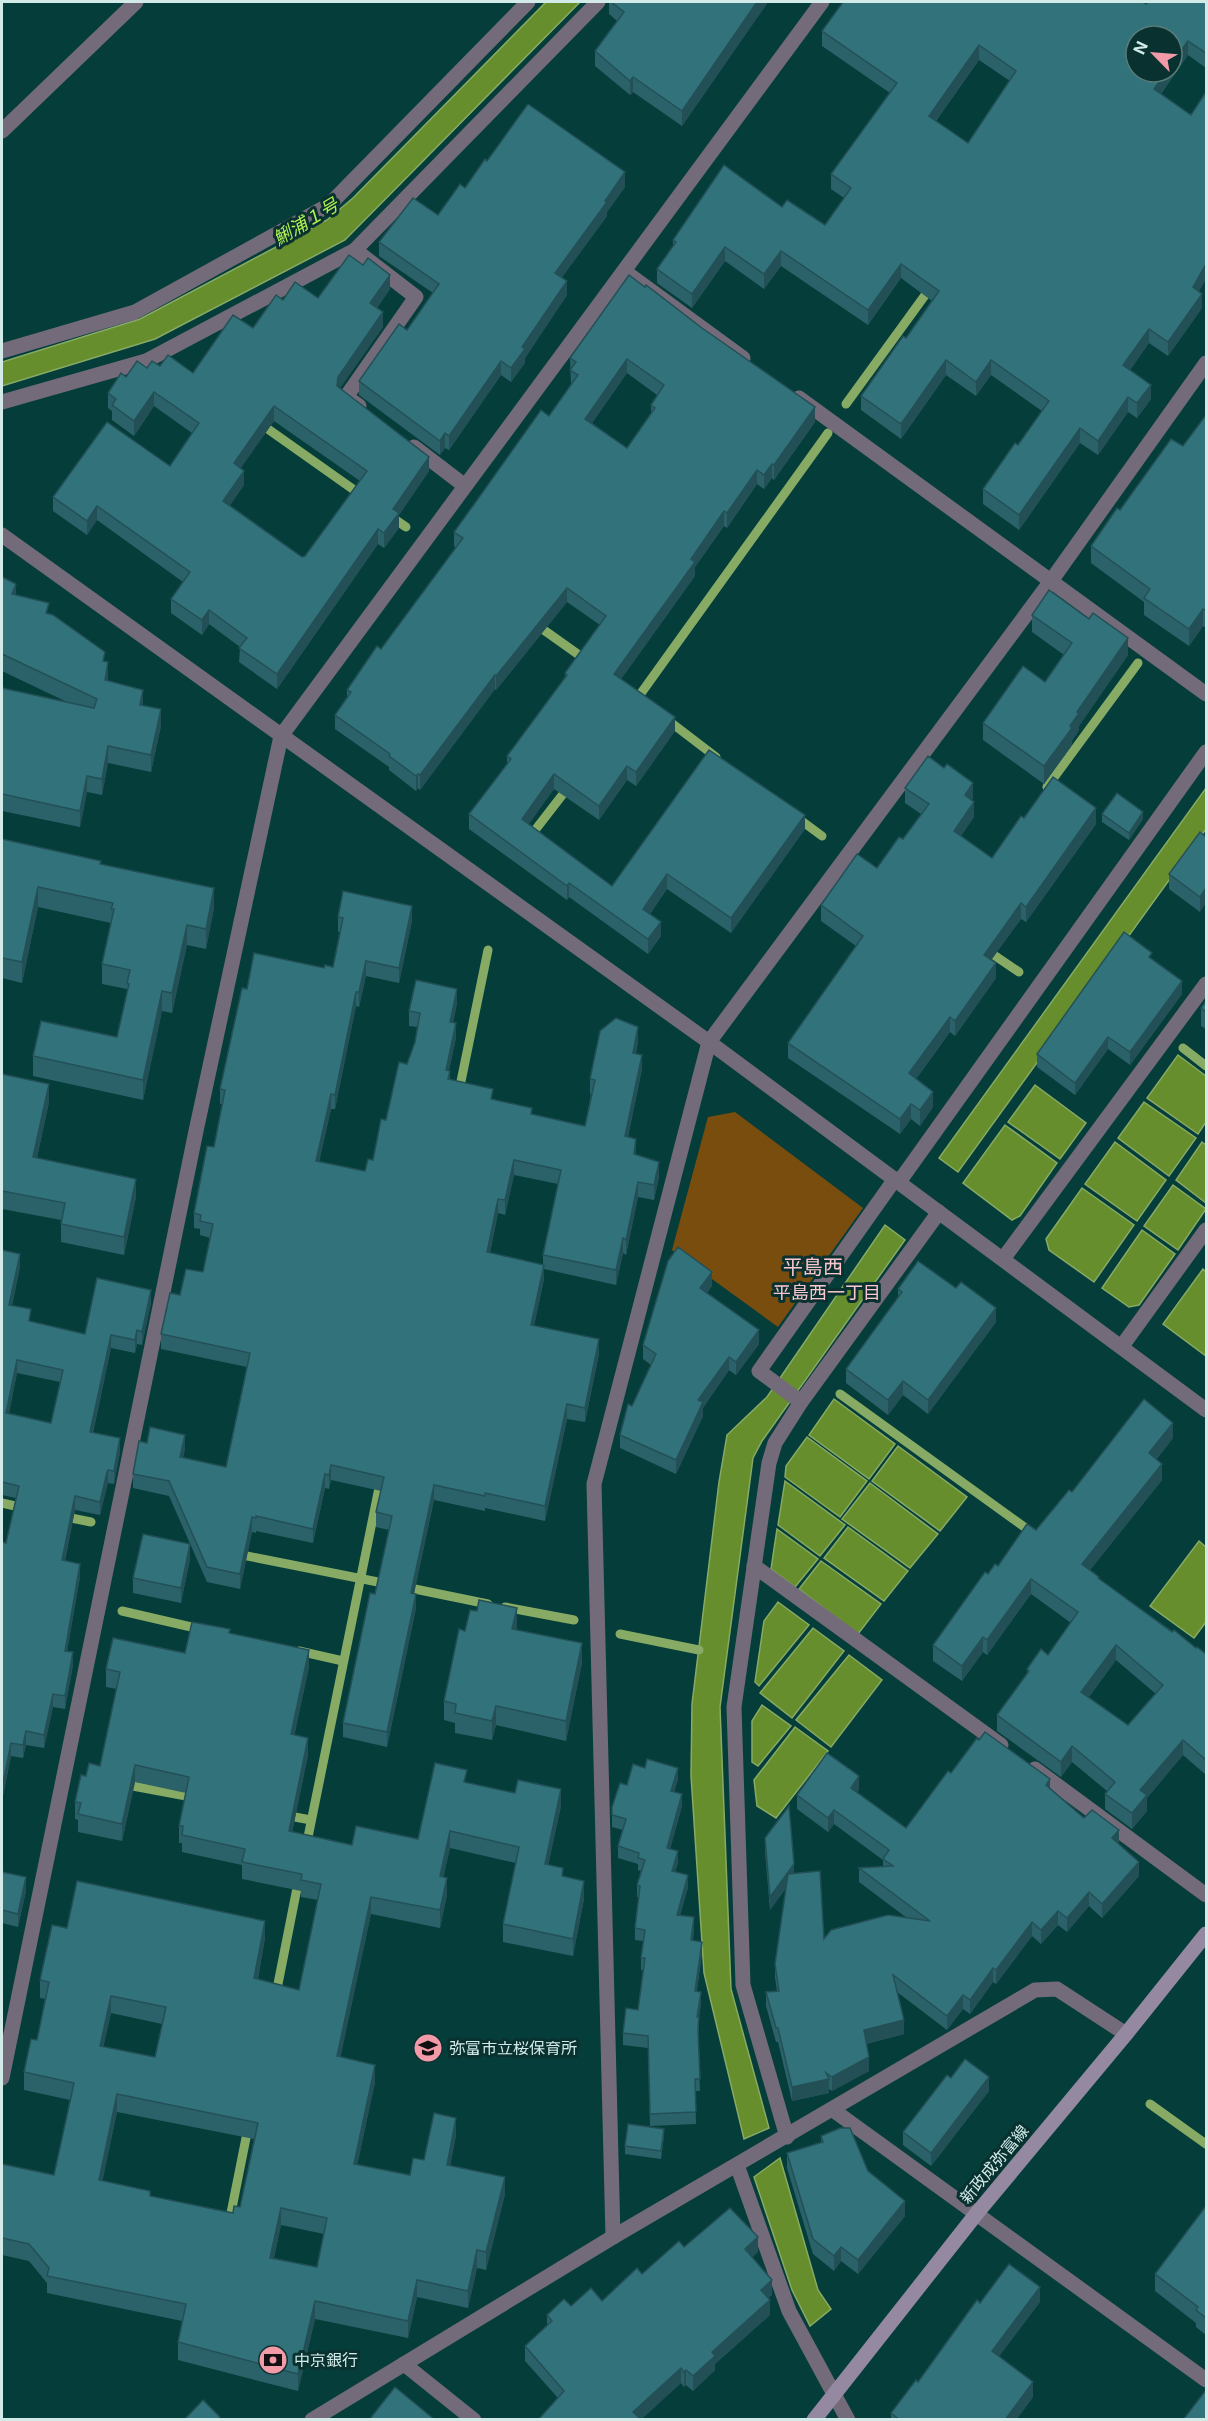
<svg xmlns="http://www.w3.org/2000/svg" width="1208" height="2421" viewBox="0 0 1208 2421" font-family="Inter,'Noto Sans JP',sans-serif">
  <style>
    .green { fill: #794d0e }
    .water { fill: #678e2d; stroke: #87aa65; stroke-width: 1.5 }
    .lines { fill: none; stroke-linecap: round; stroke-linejoin: round }
    .stream { stroke: #87aa65; stroke-width: 9 }
    .minor { stroke: #736b7a; stroke-width: 15 }
    .tertiary { stroke: #736b7a; stroke-width: 15 }
    .secondary { stroke: #9589a1; stroke-width: 15 }
    .wall { fill: #2b626a; fill-rule: evenodd }
    .shaded-wall { fill: #235056 }
    .building { fill: #32727b; stroke: #235056; stroke-width: 1.5; fill-rule: evenodd }
    .labels { text-anchor: middle; stroke-width: 6; stroke-linejoin: round; paint-order: stroke }
    .poi-label { font-size: 16px; fill: #d2ebe9; stroke: #09312f; text-anchor: start }
    .street-label { font-size: 16px; fill: #d2ebe9; stroke: #09312f }
    .water-label { font-size: 18px; font-style: italic; fill: #b2f254; stroke: #09312f }
    .neighbourhood-label { font-size: 18px; fill: #fbc7ce; stroke: #09312f }
    .quarter-label { font-size: 20px; fill: #fbc7ce; stroke: #09312f }
  </style>
  <rect width="100%" height="100%" fill="#043d3a"/>
  <path class="green" d="M 735,1112 L 863,1208 L 778,1327 L 672,1250 L 708,1117 Z"/>
  <g class="water">
    <path d="M 546,2 L 580,2 L 345,240 L 155,339 L 2,386 L 2,362 L 140,319 L 327,220 L 353,198 Z"/>
    <path d="M 1206,788 L 1206,829 L 958,1172 L 939,1158 Z"/>
    <path d="M 1178,1055 L 1206,1076 L 1206,1122 L 1198,1134 L 1147,1098 Z"/>
    <path d="M 1035,1085 L 1086,1123 L 1060,1159 L 1008,1122 Z"/>
    <path d="M 1144,1102 L 1196,1138 L 1169,1176 L 1118,1138 Z"/>
    <path d="M 1005,1125 L 1057,1163 L 1020,1216 L 1012,1220 L 963,1183 Z"/>
    <path d="M 1115,1142 L 1166,1180 L 1137,1221 L 1085,1184 Z"/>
    <path d="M 1202,1142 L 1206,1145 L 1206,1203 L 1176,1180 Z"/>
    <path d="M 1173,1185 L 1206,1209 L 1178,1250 L 1144,1226 Z"/>
    <path d="M 1082,1188 L 1134,1225 L 1094,1282 L 1049,1250 L 1046,1239 Z"/>
    <path d="M 885,1225 L 905,1240 L 762,1441 L 753,1458 L 720,1707 L 731,1989 L 769,2128 L 744,2139 L 704,1973 L 691,1776 L 692,1704 L 719,1482 L 727,1435 L 767,1397 Z"/>
    <path d="M 1142,1230 L 1175,1254 L 1139,1305 L 1129,1307 L 1102,1288 Z"/>
    <path d="M 1203,1269 L 1206,1272 L 1206,1356 L 1163,1324 Z"/>
    <path d="M 834,1399 L 895,1444 L 869,1479 L 809,1435 Z"/>
    <path d="M 807,1437 L 867,1481 L 840,1517 L 785,1477 L 786,1466 Z"/>
    <path d="M 898,1446 L 967,1497 L 940,1531 L 872,1481 Z"/>
    <path d="M 785,1481 L 845,1525 L 820,1556 L 778,1525 Z"/>
    <path d="M 870,1483 L 938,1534 L 910,1568 L 842,1519 Z"/>
    <path d="M 848,1527 L 908,1571 L 884,1601 L 824,1558 Z"/>
    <path d="M 777,1529 L 818,1559 L 795,1587 L 771,1569 Z"/>
    <path d="M 1199,1541 L 1206,1547 L 1206,1622 L 1194,1638 L 1150,1606 Z"/>
    <path d="M 821,1561 L 881,1604 L 858,1634 L 799,1589 Z"/>
    <path d="M 778,1602 L 809,1625 L 759,1686 L 755,1682 L 764,1621 Z"/>
    <path d="M 813,1628 L 844,1651 L 792,1718 L 760,1693 Z"/>
    <path d="M 849,1655 L 882,1680 L 831,1747 L 796,1720 Z"/>
    <path d="M 762,1705 L 791,1726 L 758,1766 L 752,1762 L 752,1721 Z"/>
    <path d="M 795,1727 L 828,1751 L 776,1818 L 757,1806 L 754,1780 Z"/>
    <path d="M 780,2158 L 818,2290 L 831,2309 L 810,2326 L 792,2290 L 754,2177 Z"/>
  </g>
  <g class="lines">
    <g class="stream">
      <path d="M 846,404 L 931,287"/>
      <path d="M 258,422 L 364,497"/>
      <path d="M 390,516 L 406,527"/>
      <path d="M 534,623 L 586,660"/>
      <path d="M 634,703 L 828,433"/>
      <path d="M 665,718 L 716,757"/>
      <path d="M 1047,787 L 1138,663"/>
      <path d="M 795,816 L 822,836"/>
      <path d="M 529,838 L 570,785"/>
      <path d="M 985,949 L 1019,972"/>
      <path d="M 1183,1048 L 1206,1066"/>
      <path d="M 459,1091 L 488,950"/>
      <path d="M 840,1394 L 1034,1534"/>
      <path d="M 2,1503 L 24,1508"/>
      <path d="M 61,1516 L 91,1522"/>
      <path d="M 237,1554 L 388,1584"/>
      <path d="M 405,1587 L 488,1604"/>
      <path d="M 505,1607 L 574,1620"/>
      <path d="M 122,1611 L 200,1629"/>
      <path d="M 620,1634 L 699,1650"/>
      <path d="M 299,1651 L 343,1661"/>
      <path d="M 122,1784 L 197,1798"/>
      <path d="M 284,1815 L 311,1820"/>
      <path d="M 306,1847 L 381,1478"/>
      <path d="M 276,1994 L 299,1878"/>
      <path d="M 1150,2104 L 1206,2144"/>
      <path d="M 229,2223 L 248,2128"/>
    </g>
    <g class="minor">
      <path d="M 2,131 L 136,2"/>
      <path d="M 355,250 L 416,297 L 346,397 L 359,406"/>
      <path d="M 624,271 L 743,358"/>
      <path d="M 2,351 L 135,312 L 329,205 L 528,2"/>
      <path d="M 799,398 L 1206,694"/>
      <path d="M 2,402 L 146,361 L 355,250 L 598,2"/>
      <path d="M 414,447 L 465,486"/>
      <path d="M 899,1182 L 1206,752"/>
      <path d="M 1003,1259 L 1206,984"/>
      <path d="M 1122,1346 L 1206,1230"/>
      <path d="M 801,1402 L 759,1371 L 895,1179"/>
      <path d="M 754,1566 L 1001,1745"/>
      <path d="M 1035,1769 L 1206,1895"/>
      <path d="M 2,2078 L 196,1131 L 281,736 L 822,2"/>
      <path d="M 833,2110 L 1206,2380"/>
      <path d="M 787,2137 L 743,1985 L 734,1707 L 769,1463 L 775,1443 L 801,1402 L 939,1212"/>
      <path d="M 737,2165 L 789,2311 L 848,2420"/>
      <path d="M 613,2237 L 594,1484 L 709,1042"/>
      <path d="M 404,2364 L 474,2420"/>
    </g>
    <g class="tertiary">
      <path d="M 2,535 L 709,1042 L 1206,1410"/>
      <path d="M 709,1042 L 1051,581 L 1206,363"/>
      <path d="M 312,2420 L 613,2237 L 1035,1990 L 1057,1989 L 1126,2034"/>
    </g>
    <path class="secondary" d="M 814,2420 L 977,2213 L 1126,2034 L 1206,1934"/>
  </g>
  <g class="wall">
    <path d="M 609,2 L 768,2 L 682,126 L 633,92 L 630,95 L 595,66 L 595,51 L 617,21 L 609,14 Z"/>
    <path d="M 1206,2 L 1206,68 L 1188,55 L 1161,94 L 1206,279 L 1199,291 L 1202,308 L 1168,356 L 1149,343 L 1130,370 L 1151,399 L 1137,418 L 1128,412 L 1098,455 L 1080,443 L 1019,530 L 983,504 L 983,489 L 1018,445 L 1042,411 L 991,375 L 976,396 L 946,375 L 901,439 L 861,410 L 861,396 L 906,338 L 932,301 L 901,278 L 868,325 L 781,266 L 764,289 L 725,261 L 692,308 L 657,283 L 657,269 L 673,246 L 673,240 L 782,207 L 825,225 L 844,198 L 831,189 L 831,174 L 890,93 L 822,46 L 822,31 L 1146,4 ZM 979,60 L 1010,81 L 968,143 L 936,121 Z"/>
    <path d="M 487,161 L 625,187 L 607,212 L 607,216 L 562,277 L 567,295 L 525,358 L 525,363 L 511,382 L 501,375 L 449,450 L 445,448 L 440,455 L 359,395 L 359,381 L 407,330 L 433,293 L 379,256 L 379,242 L 438,215 L 465,188 Z"/>
    <path d="M 629,275 L 815,422 L 774,480 L 772,478 L 764,489 L 757,484 L 727,528 L 724,526 L 695,567 L 695,576 L 621,679 L 675,731 L 636,786 L 627,780 L 599,820 L 554,789 L 528,824 L 612,886 L 805,829 L 731,933 L 667,889 L 650,914 L 661,936 L 648,954 L 569,897 L 567,900 L 469,829 L 469,814 L 507,765 L 507,756 L 565,677 L 565,673 L 600,625 L 567,602 L 496,690 L 495,689 L 420,790 L 418,788 L 416,791 L 389,770 L 389,767 L 335,729 L 335,715 L 347,697 L 347,690 L 381,649 L 456,548 L 454,546 L 454,532 L 549,416 L 571,384 L 570,358 ZM 627,373 L 657,395 L 651,405 L 651,414 L 627,448 L 592,423 Z"/>
    <path d="M 390,289 L 377,308 L 383,327 L 340,388 L 429,471 L 399,515 L 399,528 L 384,548 L 378,544 L 277,689 L 239,662 L 240,647 L 209,624 L 202,635 L 171,613 L 171,599 L 183,582 L 97,520 L 87,535 L 53,511 L 53,497 L 170,466 L 192,433 L 154,406 L 134,436 L 112,420 L 112,411 L 108,408 L 108,393 L 126,377 L 147,368 L 160,366 L 193,373 L 253,328 L 283,300 L 318,298 ZM 274,421 L 360,481 L 305,556 L 302,557 L 230,505 L 244,485 L 240,468 Z"/>
    <path d="M 1206,415 L 1206,628 L 1203,626 L 1189,646 L 1144,615 L 1144,602 L 1091,563 L 1091,546 L 1120,510 L 1183,446 Z"/>
    <path d="M 2,577 L 16,595 L 49,614 L 105,662 L 108,681 L 143,705 L 161,726 L 151,772 L 108,763 L 102,795 L 87,792 L 80,827 L 2,811 L 2,688 L 69,703 L 2,671 Z"/>
    <path d="M 1032,615 L 1128,655 L 1079,726 L 1079,730 L 1072,741 L 1072,745 L 1044,784 L 983,740 L 983,723 L 1045,682 L 1064,655 L 1032,632 Z"/>
    <path d="M 905,788 L 973,798 L 972,800 L 974,817 L 961,836 L 992,858 L 1024,818 L 1096,824 L 1026,922 L 1021,919 L 991,960 L 996,978 L 955,1036 L 950,1032 L 916,1079 L 933,1107 L 920,1126 L 911,1119 L 900,1134 L 788,1058 L 788,1043 L 856,946 L 821,921 L 821,905 L 877,868 L 903,839 L 921,814 L 905,803 Z"/>
    <path d="M 1102,814 L 1143,819 L 1129,840 L 1102,822 Z"/>
    <path d="M 1206,837 L 1200,912 L 1169,889 L 1169,874 Z"/>
    <path d="M 2,839 L 101,864 L 214,908 L 206,949 L 187,945 L 172,1013 L 162,1011 L 143,1100 L 33,1076 L 33,1056 L 117,1037 L 127,995 L 127,989 L 102,984 L 102,964 L 111,923 L 38,907 L 22,983 L 2,978 Z"/>
    <path d="M 338,917 L 412,921 L 399,983 L 366,976 L 359,1007 L 356,1006 L 335,1109 L 331,1109 L 319,1162 L 365,1171 L 373,1160 L 386,1120 L 415,1042 L 418,1027 L 409,1026 L 409,1011 L 457,1003 L 453,1023 L 456,1038 L 449,1070 L 450,1079 L 493,1099 L 532,1115 L 585,1126 L 591,1094 L 590,1094 L 590,1079 L 638,1042 L 636,1053 L 642,1069 L 628,1137 L 636,1153 L 636,1155 L 659,1177 L 654,1200 L 638,1197 L 626,1255 L 623,1253 L 616,1285 L 544,1269 L 544,1279 L 534,1326 L 599,1354 L 585,1422 L 567,1419 L 545,1521 L 485,1508 L 485,1511 L 434,1500 L 414,1593 L 416,1608 L 387,1747 L 343,1737 L 343,1723 L 375,1594 L 389,1530 L 376,1527 L 376,1512 L 381,1491 L 331,1480 L 329,1489 L 325,1488 L 313,1543 L 256,1531 L 256,1533 L 252,1532 L 240,1589 L 207,1582 L 169,1496 L 133,1488 L 133,1474 L 185,1449 L 183,1457 L 226,1467 L 247,1367 L 161,1349 L 161,1334 L 180,1295 L 203,1272 L 210,1238 L 200,1235 L 200,1229 L 194,1228 L 194,1213 L 214,1147 L 222,1104 L 220,1104 L 220,1089 L 247,989 L 324,968 L 333,967 L 340,932 L 338,932 ZM 514,1175 L 558,1184 L 543,1255 L 543,1265 L 490,1253 L 498,1213 L 505,1215 Z"/>
    <path d="M 1152,959 L 1182,994 L 1130,1065 L 1108,1049 L 1075,1095 L 1037,1067 L 1037,1054 Z"/>
    <path d="M 1206,1001 L 1206,1029 L 1201,1026 L 1201,1008 Z"/>
    <path d="M 2,1074 L 49,1102 L 37,1158 L 136,1197 L 124,1255 L 61,1242 L 61,1220 L 2,1209 Z"/>
    <path d="M 2,1250 L 20,1267 L 12,1306 L 31,1322 L 85,1334 L 151,1303 L 142,1345 L 137,1344 L 135,1353 L 111,1348 L 93,1433 L 120,1452 L 114,1484 L 108,1483 L 107,1486 L 100,1515 L 75,1510 L 65,1561 L 80,1577 L 67,1651 L 73,1665 L 65,1709 L 53,1707 L 44,1748 L 26,1745 L 23,1758 L 11,1756 L 2,1801 L 2,1542 L 6,1543 L 16,1498 L 2,1495 ZM 17,1373 L 60,1382 L 51,1423 L 9,1413 Z"/>
    <path d="M 712,1286 L 707,1293 L 759,1344 L 736,1375 L 729,1370 L 703,1408 L 703,1416 L 676,1474 L 620,1448 L 620,1435 L 632,1406 L 651,1365 L 643,1359 L 643,1345 Z"/>
    <path d="M 898,1289 L 996,1322 L 928,1414 L 903,1395 L 888,1415 L 846,1383 L 846,1369 L 898,1299 Z"/>
    <path d="M 1173,1438 L 1156,1460 L 1162,1480 L 1090,1570 L 1099,1579 L 1196,1648 L 1206,1654 L 1206,1775 L 1183,1755 L 1147,1798 L 1147,1811 L 1132,1829 L 1105,1809 L 1105,1794 L 1107,1791 L 1072,1762 L 1061,1777 L 997,1731 L 997,1715 L 1027,1674 L 1027,1669 L 1048,1655 L 1071,1623 L 1031,1594 L 987,1655 L 983,1652 L 962,1681 L 933,1661 L 933,1645 L 988,1574 L 1036,1530 L 1072,1492 ZM 1116,1660 L 1156,1694 L 1128,1725 L 1089,1697 Z"/>
    <path d="M 190,1559 L 181,1603 L 133,1593 L 133,1578 Z"/>
    <path d="M 517,1627 L 516,1630 L 582,1663 L 566,1741 L 496,1725 L 492,1740 L 455,1733 L 455,1723 L 444,1720 L 444,1701 L 465,1631 Z"/>
    <path d="M 230,1633 L 309,1667 L 294,1735 L 308,1755 L 292,1832 L 352,1845 L 418,1839 L 467,1783 L 561,1806 L 548,1865 L 563,1876 L 584,1899 L 573,1956 L 503,1942 L 503,1924 L 516,1863 L 450,1848 L 443,1877 L 447,1895 L 440,1928 L 371,1914 L 340,2057 L 375,2082 L 357,2165 L 410,2175 L 424,2160 L 456,2135 L 450,2166 L 505,2194 L 486,2270 L 477,2268 L 468,2308 L 417,2297 L 408,2338 L 315,2319 L 298,2391 L 178,2360 L 178,2342 L 182,2321 L 47,2293 L 47,2283 L 29,2261 L 2,2255 L 2,2164 L 54,2175 L 70,2100 L 24,2090 L 24,2072 L 37,2040 L 46,1999 L 40,1998 L 40,1980 L 67,1928 L 265,1938 L 258,1979 L 299,1990 L 318,1900 L 301,1897 L 301,1891 L 242,1879 L 242,1865 L 182,1852 L 182,1843 L 179,1843 L 179,1826 L 186,1793 L 135,1782 L 122,1841 L 78,1832 L 78,1820 L 75,1819 L 75,1802 L 86,1776 L 100,1766 L 117,1689 L 106,1687 L 106,1669 L 185,1653 ZM 111,2013 L 162,2024 L 155,2057 L 103,2047 ZM 117,2112 L 254,2139 L 240,2207 L 233,2213 L 150,2196 L 102,2181 ZM 281,2225 L 324,2234 L 317,2267 L 274,2258 Z"/>
    <path d="M 951,1773 L 1050,1788 L 1084,1818 L 1119,1844 L 1139,1876 L 1102,1918 L 1089,1906 L 1067,1932 L 1058,1925 L 1041,1944 L 1032,1936 L 996,1984 L 993,1982 L 970,2014 L 963,2009 L 947,2030 L 897,1992 L 904,2034 L 866,2044 L 869,2071 L 832,2091 L 829,2089 L 829,2093 L 792,2101 L 778,2042 L 776,2042 L 766,2006 L 766,1992 L 777,1991 L 775,1978 L 775,1964 L 786,1888 L 770,1910 L 765,1852 L 765,1838 L 794,1873 L 824,1939 L 907,1918 L 859,1882 L 859,1868 L 883,1867 L 883,1860 L 834,1824 L 828,1832 L 797,1809 L 797,1795 L 859,1790 L 857,1793 L 906,1828 Z"/>
    <path d="M 678,1779 L 674,1792 L 682,1806 L 670,1849 L 678,1863 L 675,1872 L 688,1887 L 680,1915 L 694,1929 L 693,1940 L 702,1953 L 697,1991 L 701,2004 L 699,2017 L 699,2029 L 698,2038 L 700,2091 L 695,2091 L 696,2124 L 650,2126 L 648,2048 L 623,2045 L 623,2033 L 638,2010 L 643,1970 L 641,1970 L 641,1958 L 643,1941 L 635,1940 L 635,1928 L 639,1897 L 637,1897 L 637,1885 L 641,1871 L 638,1870 L 638,1864 L 618,1858 L 618,1846 L 623,1830 L 612,1827 L 612,1807 Z"/>
    <path d="M 2,1872 L 26,1891 L 18,1927 L 2,1923 Z"/>
    <path d="M 951,2078 L 989,2091 L 931,2166 L 903,2145 L 903,2132 Z"/>
    <path d="M 664,2136 L 661,2159 L 625,2154 L 625,2146 Z"/>
    <path d="M 821,2136 L 868,2171 L 905,2216 L 858,2274 L 841,2261 L 834,2271 L 813,2254 L 787,2168 L 787,2153 L 821,2142 Z"/>
    <path d="M 1206,2206 L 1206,2335 L 1196,2327 L 1196,2323 L 1155,2291 L 1155,2274 Z"/>
    <path d="M 684,2247 L 758,2252 L 752,2257 L 772,2295 L 768,2298 L 770,2315 L 715,2364 L 715,2370 L 693,2391 L 686,2385 L 684,2387 L 681,2383 L 641,2419 L 558,2398 L 525,2361 L 525,2346 L 547,2326 L 547,2315 L 571,2306 L 602,2301 Z"/>
    <path d="M 1040,2302 L 999,2356 L 1033,2397 L 1016,2420 L 891,2420 L 891,2413 L 918,2382 L 980,2303 Z"/>
  </g>
  <g class="shaded-wall">
    <path d="M 757,2 L 768,2 L 682,126 L 682,111 Z"/>
    <path d="M 1188,41 L 1188,55 L 1154,103 L 1154,89 L 1166,72 L 1172,72 L 1172,63 Z"/>
    <path d="M 979,45 L 979,60 L 929,130 L 929,116 Z"/>
    <path d="M 633,77 L 633,92 L 630,95 L 630,81 Z"/>
    <path d="M 625,172 L 625,187 L 607,212 L 607,216 L 555,287 L 555,273 Z"/>
    <path d="M 725,247 L 725,261 L 692,308 L 692,294 Z"/>
    <path d="M 781,251 L 781,266 L 764,289 L 764,274 Z"/>
    <path d="M 901,264 L 901,278 L 868,325 L 868,310 Z"/>
    <path d="M 1206,264 L 1206,279 L 1193,302 L 1193,287 Z"/>
    <path d="M 390,275 L 390,289 L 370,317 L 370,303 Z"/>
    <path d="M 567,281 L 567,295 L 525,358 L 525,363 L 511,382 L 511,368 L 522,347 Z"/>
    <path d="M 1202,294 L 1202,308 L 1168,356 L 1168,342 Z"/>
    <path d="M 383,312 L 383,327 L 338,391 L 337,386 L 338,377 Z"/>
    <path d="M 1149,329 L 1149,343 L 1123,380 L 1123,365 Z"/>
    <path d="M 627,359 L 627,373 L 585,433 L 585,419 Z"/>
    <path d="M 946,360 L 946,375 L 901,439 L 901,424 Z"/>
    <path d="M 991,360 L 991,375 L 976,396 L 976,382 Z"/>
    <path d="M 501,361 L 501,375 L 449,450 L 449,436 Z"/>
    <path d="M 1151,385 L 1151,399 L 1137,418 L 1137,403 Z"/>
    <path d="M 154,392 L 154,406 L 134,436 L 134,421 Z"/>
    <path d="M 1128,397 L 1128,412 L 1098,455 L 1098,441 Z"/>
    <path d="M 274,406 L 274,421 L 234,478 L 234,463 Z"/>
    <path d="M 815,407 L 815,422 L 774,480 L 774,465 Z"/>
    <path d="M 1080,428 L 1080,443 L 1019,530 L 1019,515 Z"/>
    <path d="M 445,433 L 445,448 L 440,455 L 440,441 Z"/>
    <path d="M 429,457 L 429,471 L 399,515 L 399,528 L 384,548 L 384,533 L 393,509 Z"/>
    <path d="M 772,464 L 772,478 L 764,489 L 764,475 Z"/>
    <path d="M 757,470 L 757,484 L 727,528 L 727,513 Z"/>
    <path d="M 244,471 L 244,485 L 223,515 L 223,501 Z"/>
    <path d="M 97,506 L 97,520 L 87,535 L 87,521 Z"/>
    <path d="M 724,511 L 724,526 L 695,567 L 695,576 L 614,689 L 614,674 L 691,559 Z"/>
    <path d="M 378,529 L 378,544 L 277,689 L 277,674 Z"/>
    <path d="M 16,584 L 16,601 L 12,594 Z"/>
    <path d="M 567,588 L 567,602 L 496,690 L 496,676 Z"/>
    <path d="M 1203,609 L 1203,626 L 1189,646 L 1189,629 Z"/>
    <path d="M 209,610 L 209,624 L 202,635 L 202,620 Z"/>
    <path d="M 1128,638 L 1128,655 L 1079,726 L 1079,730 L 1072,741 L 1072,745 L 1044,784 L 1044,766 L 1070,726 L 1077,712 Z"/>
    <path d="M 108,662 L 108,679 L 105,696 L 105,680 Z"/>
    <path d="M 495,675 L 495,689 L 420,790 L 420,775 Z"/>
    <path d="M 143,690 L 143,706 L 140,705 Z"/>
    <path d="M 161,709 L 161,726 L 151,772 L 151,755 Z"/>
    <path d="M 675,717 L 675,731 L 636,786 L 636,772 Z"/>
    <path d="M 108,746 L 108,763 L 102,795 L 102,779 Z"/>
    <path d="M 627,766 L 627,780 L 599,820 L 599,806 Z"/>
    <path d="M 418,774 L 418,788 L 416,791 L 416,776 Z"/>
    <path d="M 554,774 L 554,789 L 522,834 L 522,819 Z"/>
    <path d="M 87,776 L 87,792 L 80,827 L 80,811 Z"/>
    <path d="M 973,783 L 973,798 L 965,811 L 965,795 Z"/>
    <path d="M 974,802 L 974,817 L 954,846 L 954,831 Z"/>
    <path d="M 1096,808 L 1096,824 L 1026,922 L 1026,907 Z"/>
    <path d="M 1143,812 L 1143,819 L 1129,840 L 1129,833 Z"/>
    <path d="M 805,815 L 805,829 L 731,933 L 731,918 Z"/>
    <path d="M 667,874 L 667,889 L 643,923 L 643,909 Z"/>
    <path d="M 569,883 L 569,897 L 567,900 L 567,886 Z"/>
    <path d="M 38,887 L 38,907 L 22,983 L 22,962 Z"/>
    <path d="M 214,888 L 214,908 L 206,949 L 206,929 Z"/>
    <path d="M 1206,888 L 1206,903 L 1200,912 L 1200,897 Z"/>
    <path d="M 1021,903 L 1021,919 L 984,970 L 984,955 Z"/>
    <path d="M 412,906 L 412,921 L 399,983 L 399,968 Z"/>
    <path d="M 661,922 L 661,936 L 648,954 L 648,939 Z"/>
    <path d="M 187,925 L 187,945 L 172,1013 L 172,993 Z"/>
    <path d="M 366,961 L 366,976 L 359,1007 L 359,992 Z"/>
    <path d="M 996,963 L 996,978 L 955,1036 L 955,1021 Z"/>
    <path d="M 1182,981 L 1182,994 L 1130,1065 L 1130,1052 Z"/>
    <path d="M 457,989 L 457,1003 L 450,1037 L 450,1022 Z"/>
    <path d="M 162,991 L 162,1011 L 143,1100 L 143,1080 Z"/>
    <path d="M 356,992 L 356,1006 L 335,1109 L 335,1095 Z"/>
    <path d="M 950,1017 L 950,1032 L 909,1089 L 909,1073 Z"/>
    <path d="M 456,1023 L 456,1038 L 446,1084 L 446,1070 Z"/>
    <path d="M 638,1027 L 638,1042 L 633,1067 L 633,1053 Z"/>
    <path d="M 1108,1037 L 1108,1049 L 1075,1095 L 1075,1083 Z"/>
    <path d="M 642,1055 L 642,1069 L 625,1151 L 625,1136 Z"/>
    <path d="M 49,1084 L 49,1102 L 33,1175 L 33,1157 Z"/>
    <path d="M 933,1092 L 933,1107 L 920,1126 L 920,1110 Z"/>
    <path d="M 331,1094 L 331,1109 L 316,1176 L 316,1161 Z"/>
    <path d="M 911,1104 L 911,1119 L 900,1134 L 900,1119 Z"/>
    <path d="M 636,1139 L 636,1153 L 634,1169 L 634,1154 Z"/>
    <path d="M 514,1160 L 514,1175 L 505,1215 L 505,1200 Z"/>
    <path d="M 659,1162 L 659,1177 L 654,1200 L 654,1185 Z"/>
    <path d="M 136,1179 L 136,1197 L 124,1255 L 124,1237 Z"/>
    <path d="M 638,1182 L 638,1197 L 626,1255 L 626,1240 Z"/>
    <path d="M 498,1199 L 498,1213 L 487,1267 L 487,1252 Z"/>
    <path d="M 623,1238 L 623,1253 L 616,1285 L 616,1270 Z"/>
    <path d="M 20,1254 L 20,1267 L 9,1318 L 9,1305 Z"/>
    <path d="M 544,1265 L 544,1279 L 531,1340 L 531,1325 Z"/>
    <path d="M 712,1272 L 712,1286 L 700,1302 L 700,1288 Z"/>
    <path d="M 151,1290 L 151,1303 L 142,1345 L 142,1332 Z"/>
    <path d="M 996,1308 L 996,1322 L 928,1414 L 928,1400 Z"/>
    <path d="M 137,1330 L 137,1344 L 135,1353 L 135,1340 Z"/>
    <path d="M 759,1330 L 759,1344 L 736,1375 L 736,1362 Z"/>
    <path d="M 111,1335 L 111,1348 L 90,1445 L 90,1432 Z"/>
    <path d="M 599,1339 L 599,1354 L 585,1422 L 585,1408 Z"/>
    <path d="M 729,1357 L 729,1370 L 703,1408 L 703,1416 L 676,1474 L 676,1460 L 698,1400 Z"/>
    <path d="M 17,1360 L 17,1373 L 6,1426 L 6,1413 Z"/>
    <path d="M 903,1381 L 903,1395 L 888,1415 L 888,1400 Z"/>
    <path d="M 567,1404 L 567,1419 L 545,1521 L 545,1506 Z"/>
    <path d="M 1173,1423 L 1173,1438 L 1149,1469 L 1149,1453 Z"/>
    <path d="M 185,1435 L 185,1449 L 180,1471 L 180,1457 Z"/>
    <path d="M 120,1438 L 120,1452 L 114,1484 L 114,1471 Z"/>
    <path d="M 1162,1464 L 1162,1480 L 1082,1580 L 1082,1564 Z"/>
    <path d="M 331,1465 L 331,1480 L 329,1489 L 329,1475 Z"/>
    <path d="M 108,1470 L 108,1483 L 100,1515 L 100,1502 Z"/>
    <path d="M 325,1474 L 325,1488 L 313,1543 L 313,1529 Z"/>
    <path d="M 434,1485 L 434,1500 L 411,1608 L 411,1593 Z"/>
    <path d="M 75,1496 L 75,1510 L 62,1573 L 62,1560 Z"/>
    <path d="M 252,1517 L 252,1532 L 240,1589 L 240,1574 Z"/>
    <path d="M 190,1544 L 190,1559 L 181,1603 L 181,1588 Z"/>
    <path d="M 80,1564 L 80,1577 L 65,1664 L 65,1651 Z"/>
    <path d="M 1031,1579 L 1031,1594 L 987,1655 L 987,1640 Z"/>
    <path d="M 416,1594 L 416,1608 L 387,1747 L 387,1732 Z"/>
    <path d="M 517,1608 L 517,1627 L 512,1648 L 512,1629 Z"/>
    <path d="M 983,1637 L 983,1652 L 962,1681 L 962,1666 Z"/>
    <path d="M 582,1643 L 582,1663 L 566,1741 L 566,1721 Z"/>
    <path d="M 1116,1645 L 1116,1660 L 1081,1707 L 1081,1692 Z"/>
    <path d="M 309,1650 L 309,1667 L 291,1752 L 291,1734 Z"/>
    <path d="M 73,1652 L 73,1665 L 65,1709 L 65,1696 Z"/>
    <path d="M 53,1694 L 53,1707 L 44,1748 L 44,1735 Z"/>
    <path d="M 496,1706 L 496,1725 L 492,1740 L 492,1721 Z"/>
    <path d="M 26,1731 L 26,1745 L 23,1758 L 23,1745 Z"/>
    <path d="M 308,1738 L 308,1755 L 289,1848 L 289,1831 Z"/>
    <path d="M 1183,1740 L 1183,1755 L 1147,1798 L 1147,1811 L 1132,1829 L 1132,1813 L 1140,1790 Z"/>
    <path d="M 11,1743 L 11,1756 L 2,1801 L 2,1788 Z"/>
    <path d="M 1072,1746 L 1072,1762 L 1061,1777 L 1061,1762 Z"/>
    <path d="M 135,1765 L 135,1782 L 122,1841 L 122,1824 Z"/>
    <path d="M 678,1768 L 678,1779 L 671,1803 L 671,1791 Z"/>
    <path d="M 859,1776 L 859,1790 L 851,1802 L 851,1788 Z"/>
    <path d="M 1050,1779 L 1050,1793 L 1046,1785 Z"/>
    <path d="M 561,1789 L 561,1806 L 545,1881 L 545,1864 Z"/>
    <path d="M 682,1794 L 682,1806 L 667,1860 L 667,1848 Z"/>
    <path d="M 834,1810 L 834,1824 L 828,1832 L 828,1818 Z"/>
    <path d="M 1119,1830 L 1119,1844 L 1112,1852 L 1112,1838 Z"/>
    <path d="M 450,1831 L 450,1848 L 440,1893 L 440,1876 Z"/>
    <path d="M 678,1851 L 678,1863 L 672,1882 L 672,1871 Z"/>
    <path d="M 1139,1862 L 1139,1876 L 1102,1918 L 1102,1904 Z"/>
    <path d="M 794,1864 L 794,1877 L 770,1910 L 770,1897 Z"/>
    <path d="M 688,1875 L 688,1887 L 677,1927 L 677,1915 Z"/>
    <path d="M 26,1877 L 26,1891 L 18,1927 L 18,1914 Z"/>
    <path d="M 447,1878 L 447,1895 L 440,1928 L 440,1910 Z"/>
    <path d="M 584,1881 L 584,1899 L 573,1956 L 573,1939 Z"/>
    <path d="M 1089,1892 L 1089,1906 L 1067,1932 L 1067,1918 Z"/>
    <path d="M 371,1897 L 371,1914 L 337,2074 L 337,2056 Z"/>
    <path d="M 1058,1911 L 1058,1925 L 1041,1944 L 1041,1930 Z"/>
    <path d="M 694,1917 L 694,1929 L 691,1952 L 691,1940 Z"/>
    <path d="M 265,1921 L 265,1938 L 254,1996 L 254,1978 Z"/>
    <path d="M 1032,1922 L 1032,1936 L 996,1984 L 996,1970 Z"/>
    <path d="M 702,1942 L 702,1953 L 695,2003 L 695,1991 Z"/>
    <path d="M 993,1968 L 993,1982 L 970,2014 L 970,2000 Z"/>
    <path d="M 701,1992 L 701,2004 L 697,2029 L 697,2017 Z"/>
    <path d="M 963,1995 L 963,2009 L 947,2030 L 947,2016 Z"/>
    <path d="M 111,1996 L 111,2013 L 100,2063 L 100,2046 Z"/>
    <path d="M 904,2020 L 904,2034 L 864,2044 L 864,2030 Z"/>
    <path d="M 869,2057 L 869,2071 L 832,2091 L 832,2077 Z"/>
    <path d="M 375,2065 L 375,2082 L 354,2181 L 354,2164 Z"/>
    <path d="M 989,2077 L 989,2091 L 931,2166 L 931,2153 Z"/>
    <path d="M 829,2079 L 829,2093 L 792,2101 L 792,2087 Z"/>
    <path d="M 117,2094 L 117,2112 L 99,2198 L 99,2180 Z"/>
    <path d="M 456,2118 L 456,2135 L 447,2182 L 447,2165 Z"/>
    <path d="M 664,2129 L 664,2136 L 661,2159 L 661,2151 Z"/>
    <path d="M 505,2177 L 505,2194 L 486,2270 L 486,2252 Z"/>
    <path d="M 905,2201 L 905,2216 L 858,2274 L 858,2260 Z"/>
    <path d="M 281,2208 L 281,2225 L 270,2275 L 270,2258 Z"/>
    <path d="M 758,2237 L 758,2252 L 745,2264 L 745,2249 Z"/>
    <path d="M 841,2247 L 841,2261 L 834,2271 L 834,2256 Z"/>
    <path d="M 477,2250 L 477,2268 L 468,2308 L 468,2291 Z"/>
    <path d="M 417,2280 L 417,2297 L 408,2338 L 408,2321 Z"/>
    <path d="M 772,2280 L 772,2295 L 761,2305 L 761,2290 Z"/>
    <path d="M 1040,2287 L 1040,2302 L 992,2366 L 992,2351 Z"/>
    <path d="M 770,2300 L 770,2315 L 715,2364 L 715,2370 L 693,2391 L 693,2376 L 712,2352 Z"/>
    <path d="M 315,2301 L 315,2319 L 298,2391 L 298,2374 Z"/>
    <path d="M 681,2368 L 681,2383 L 641,2420 L 633,2412 Z"/>
    <path d="M 686,2370 L 686,2385 L 684,2387 L 684,2372 Z"/>
    <path d="M 1033,2382 L 1033,2397 L 1016,2420 L 1005,2420 Z"/>
  </g>
  <g class="building">
    <path d="M 611,2 L 757,2 L 682,111 L 633,77 L 630,81 L 595,51 L 624,12 Z"/>
    <path d="M 843,2 L 1143,2 L 1146,4 L 1148,2 L 1206,2 L 1206,53 L 1188,41 L 1172,63 L 1172,36 L 1136,36 L 1136,72 L 1166,72 L 1154,89 L 1191,115 L 1206,92 L 1206,264 L 1193,287 L 1202,294 L 1168,342 L 1149,329 L 1123,365 L 1151,385 L 1137,403 L 1128,397 L 1098,441 L 1080,428 L 1019,515 L 983,489 L 1015,443 L 1018,445 L 1049,401 L 991,360 L 976,382 L 946,360 L 901,424 L 861,396 L 903,336 L 906,338 L 939,291 L 901,264 L 868,310 L 781,251 L 764,274 L 725,247 L 692,294 L 657,269 L 676,242 L 673,240 L 724,165 L 782,207 L 787,200 L 825,225 L 851,188 L 831,174 L 897,83 L 822,31 ZM 979,45 L 1016,71 L 968,143 L 929,116 Z"/>
    <path d="M 528,104 L 625,172 L 605,201 L 607,202 L 555,273 L 567,281 L 522,347 L 525,349 L 511,368 L 501,361 L 449,436 L 445,433 L 440,441 L 359,381 L 399,324 L 407,330 L 439,284 L 379,242 L 413,198 L 438,215 L 460,184 L 465,188 L 485,159 L 487,161 Z"/>
    <path d="M 349,255 L 363,265 L 368,258 L 390,275 L 370,303 L 383,312 L 338,377 L 337,386 L 429,457 L 393,509 L 399,513 L 384,533 L 378,529 L 277,674 L 239,648 L 247,638 L 209,610 L 202,620 L 171,599 L 190,572 L 97,506 L 87,521 L 53,497 L 107,422 L 170,466 L 199,423 L 154,392 L 134,421 L 112,405 L 116,399 L 108,393 L 121,373 L 126,377 L 137,361 L 147,368 L 152,361 L 160,366 L 168,355 L 193,373 L 233,315 L 253,328 L 276,295 L 283,300 L 295,282 L 318,298 ZM 274,406 L 367,471 L 305,556 L 302,557 L 223,501 L 244,471 L 234,463 Z"/>
    <path d="M 629,275 L 645,287 L 646,285 L 702,328 L 815,407 L 774,465 L 772,464 L 764,475 L 757,470 L 727,513 L 724,511 L 691,559 L 695,562 L 614,674 L 675,717 L 636,772 L 627,766 L 599,806 L 554,774 L 522,819 L 612,886 L 709,750 L 805,815 L 731,918 L 667,874 L 643,909 L 661,922 L 648,939 L 569,883 L 567,886 L 469,814 L 511,759 L 507,756 L 567,675 L 565,673 L 606,616 L 567,588 L 496,676 L 495,675 L 420,775 L 418,774 L 416,776 L 389,756 L 390,754 L 335,715 L 351,692 L 347,690 L 377,646 L 381,649 L 463,538 L 454,532 L 475,503 L 541,410 L 549,416 L 578,375 L 570,370 L 576,362 L 570,358 ZM 627,359 L 664,385 L 651,405 L 655,408 L 627,448 L 585,419 Z"/>
    <path d="M 1206,415 L 1206,611 L 1203,609 L 1189,629 L 1144,598 L 1150,589 L 1091,546 L 1117,508 L 1120,510 L 1171,439 L 1183,446 Z"/>
    <path d="M 2,577 L 16,584 L 12,594 L 49,603 L 46,613 L 53,615 L 105,652 L 103,661 L 108,662 L 105,680 L 143,690 L 140,705 L 161,709 L 151,755 L 108,746 L 102,779 L 87,776 L 80,811 L 2,794 L 2,688 L 94,708 L 97,699 L 2,654 Z"/>
    <path d="M 1049,590 L 1089,619 L 1093,613 L 1128,638 L 1077,712 L 1079,713 L 1070,726 L 1072,728 L 1044,766 L 983,723 L 1023,666 L 1045,682 L 1072,643 L 1032,615 Z"/>
    <path d="M 928,756 L 944,768 L 947,764 L 973,783 L 965,795 L 974,802 L 954,831 L 992,858 L 1021,816 L 1024,818 L 1053,777 L 1096,808 L 1026,907 L 1021,903 L 984,955 L 996,963 L 955,1021 L 950,1017 L 909,1073 L 933,1092 L 920,1110 L 911,1104 L 900,1119 L 788,1043 L 863,936 L 821,905 L 857,854 L 877,868 L 899,837 L 903,839 L 929,804 L 905,788 Z"/>
    <path d="M 1117,793 L 1143,812 L 1129,833 L 1102,814 Z"/>
    <path d="M 1200,832 L 1206,837 L 1206,888 L 1200,897 L 1169,874 Z"/>
    <path d="M 2,839 L 101,861 L 100,864 L 214,888 L 206,929 L 187,925 L 172,993 L 162,991 L 143,1080 L 33,1056 L 41,1021 L 117,1037 L 129,984 L 127,983 L 130,970 L 102,964 L 114,909 L 111,909 L 113,903 L 38,887 L 22,962 L 2,958 Z"/>
    <path d="M 343,891 L 412,906 L 399,968 L 366,961 L 359,992 L 356,992 L 335,1095 L 331,1094 L 316,1161 L 365,1171 L 368,1159 L 373,1160 L 381,1119 L 386,1120 L 399,1062 L 407,1064 L 415,1042 L 420,1013 L 409,1011 L 416,980 L 457,989 L 450,1022 L 456,1023 L 446,1070 L 450,1071 L 448,1079 L 493,1089 L 491,1099 L 532,1108 L 531,1114 L 585,1126 L 595,1080 L 590,1079 L 600,1031 L 616,1018 L 638,1027 L 633,1053 L 642,1055 L 625,1136 L 636,1139 L 634,1154 L 659,1162 L 654,1185 L 638,1182 L 626,1240 L 623,1238 L 616,1270 L 543,1255 L 561,1170 L 514,1160 L 505,1200 L 498,1199 L 487,1252 L 544,1265 L 531,1325 L 599,1339 L 585,1408 L 567,1404 L 545,1506 L 485,1493 L 485,1496 L 434,1485 L 411,1593 L 416,1594 L 387,1732 L 343,1723 L 370,1593 L 375,1594 L 392,1516 L 376,1512 L 384,1477 L 331,1465 L 329,1475 L 325,1474 L 313,1529 L 256,1516 L 256,1518 L 252,1517 L 240,1574 L 207,1567 L 169,1481 L 133,1474 L 139,1441 L 147,1443 L 150,1427 L 185,1435 L 180,1457 L 226,1467 L 250,1353 L 161,1334 L 170,1293 L 180,1295 L 186,1269 L 203,1272 L 213,1224 L 200,1221 L 201,1215 L 194,1213 L 207,1146 L 214,1147 L 225,1090 L 220,1089 L 242,988 L 247,989 L 254,953 L 324,968 L 325,965 L 333,967 L 343,918 L 338,917 Z"/>
    <path d="M 1124,932 L 1152,953 L 1149,957 L 1182,981 L 1130,1052 L 1108,1037 L 1075,1083 L 1037,1054 Z"/>
    <path d="M 1206,1001 L 1206,1012 L 1201,1008 Z"/>
    <path d="M 2,1074 L 49,1084 L 33,1157 L 136,1179 L 124,1237 L 61,1224 L 65,1203 L 2,1191 Z"/>
    <path d="M 678,1247 L 712,1272 L 700,1288 L 759,1330 L 736,1362 L 729,1357 L 698,1400 L 703,1402 L 676,1460 L 620,1435 L 628,1404 L 632,1406 L 656,1354 L 643,1345 L 668,1261 Z"/>
    <path d="M 2,1250 L 20,1254 L 9,1305 L 31,1309 L 29,1321 L 85,1334 L 97,1278 L 151,1290 L 142,1332 L 137,1330 L 135,1340 L 111,1335 L 90,1432 L 120,1438 L 114,1471 L 108,1470 L 107,1472 L 100,1502 L 75,1496 L 62,1560 L 80,1564 L 65,1651 L 73,1652 L 65,1696 L 53,1694 L 44,1735 L 26,1731 L 23,1745 L 11,1743 L 2,1788 L 2,1542 L 6,1543 L 19,1486 L 2,1482 ZM 17,1360 L 63,1370 L 51,1423 L 6,1413 Z"/>
    <path d="M 918,1261 L 956,1288 L 961,1282 L 996,1308 L 928,1400 L 903,1381 L 888,1400 L 846,1369 L 902,1292 L 898,1289 Z"/>
    <path d="M 1144,1399 L 1173,1423 L 1149,1453 L 1162,1464 L 1082,1564 L 1099,1577 L 1098,1578 L 1172,1632 L 1174,1630 L 1196,1648 L 1197,1647 L 1206,1654 L 1206,1760 L 1183,1740 L 1140,1790 L 1147,1795 L 1132,1813 L 1105,1794 L 1115,1782 L 1072,1746 L 1061,1762 L 997,1715 L 1029,1671 L 1027,1669 L 1041,1649 L 1048,1655 L 1078,1612 L 1031,1579 L 987,1640 L 983,1637 L 962,1666 L 933,1645 L 985,1572 L 988,1574 L 995,1564 L 998,1566 L 1027,1524 L 1036,1530 L 1069,1490 L 1072,1492 ZM 1116,1645 L 1163,1685 L 1128,1725 L 1081,1692 Z"/>
    <path d="M 143,1534 L 190,1544 L 181,1588 L 133,1578 Z"/>
    <path d="M 479,1600 L 517,1608 L 512,1629 L 582,1643 L 566,1721 L 496,1706 L 492,1721 L 455,1713 L 456,1704 L 444,1701 L 459,1629 L 465,1631 L 470,1610 L 477,1611 Z"/>
    <path d="M 192,1622 L 230,1629 L 229,1633 L 309,1650 L 291,1734 L 308,1738 L 289,1831 L 352,1845 L 356,1826 L 418,1839 L 435,1763 L 467,1770 L 464,1782 L 515,1793 L 518,1780 L 561,1789 L 545,1864 L 563,1868 L 562,1876 L 584,1881 L 573,1939 L 503,1924 L 519,1847 L 450,1831 L 440,1876 L 447,1878 L 440,1910 L 371,1897 L 337,2056 L 375,2065 L 354,2164 L 410,2175 L 413,2158 L 424,2160 L 434,2113 L 456,2118 L 447,2165 L 505,2177 L 486,2252 L 477,2250 L 468,2291 L 417,2280 L 408,2321 L 315,2301 L 298,2374 L 178,2342 L 186,2304 L 47,2276 L 49,2268 L 29,2244 L 2,2238 L 2,2164 L 54,2175 L 74,2083 L 24,2072 L 31,2039 L 37,2040 L 49,1982 L 40,1980 L 52,1925 L 67,1928 L 77,1881 L 265,1921 L 254,1978 L 299,1990 L 321,1884 L 301,1880 L 302,1874 L 242,1862 L 245,1849 L 182,1835 L 183,1826 L 179,1826 L 189,1777 L 135,1765 L 122,1824 L 78,1814 L 81,1803 L 75,1802 L 81,1775 L 86,1776 L 89,1763 L 100,1766 L 120,1672 L 106,1669 L 113,1638 L 185,1653 ZM 111,1996 L 166,2007 L 155,2057 L 100,2046 ZM 117,2094 L 258,2123 L 240,2207 L 234,2206 L 233,2213 L 150,2196 L 150,2191 L 99,2180 ZM 281,2208 L 327,2218 L 317,2267 L 270,2258 Z"/>
    <path d="M 985,1732 L 1050,1779 L 1046,1785 L 1084,1818 L 1092,1810 L 1119,1830 L 1112,1838 L 1139,1862 L 1102,1904 L 1089,1892 L 1067,1918 L 1058,1911 L 1041,1930 L 1032,1922 L 996,1970 L 993,1968 L 970,2000 L 963,1995 L 947,2016 L 893,1975 L 904,2020 L 864,2030 L 869,2057 L 832,2077 L 826,2073 L 829,2079 L 792,2087 L 778,2028 L 776,2028 L 766,1992 L 779,1991 L 775,1964 L 788,1874 L 820,1871 L 824,1939 L 831,1930 L 888,1915 L 930,1921 L 859,1868 L 893,1866 L 883,1859 L 889,1850 L 834,1810 L 828,1818 L 797,1795 L 827,1753 L 859,1776 L 851,1788 L 906,1828 L 948,1771 L 951,1773 L 977,1738 L 979,1740 Z"/>
    <path d="M 647,1759 L 678,1768 L 671,1791 L 682,1794 L 667,1848 L 678,1851 L 672,1871 L 688,1875 L 677,1915 L 694,1917 L 691,1940 L 702,1942 L 695,1991 L 701,1992 L 697,2017 L 699,2017 L 698,2029 L 700,2079 L 695,2079 L 696,2112 L 650,2114 L 648,2036 L 623,2033 L 626,2008 L 638,2010 L 645,1958 L 641,1958 L 645,1930 L 635,1928 L 640,1886 L 637,1885 L 645,1860 L 638,1858 L 639,1853 L 618,1846 L 626,1819 L 612,1815 L 612,1807 L 620,1783 L 627,1785 L 633,1764 L 645,1768 Z"/>
    <path d="M 789,1806 L 794,1864 L 770,1897 L 765,1838 Z"/>
    <path d="M 2,1872 L 26,1877 L 18,1914 L 2,1910 Z"/>
    <path d="M 965,2059 L 989,2077 L 931,2153 L 903,2132 L 947,2075 L 951,2078 Z"/>
    <path d="M 628,2124 L 664,2129 L 661,2151 L 625,2146 Z"/>
    <path d="M 840,2128 L 850,2128 L 868,2171 L 905,2201 L 858,2260 L 841,2247 L 834,2256 L 813,2239 L 787,2153 L 823,2142 L 821,2136 Z"/>
    <path d="M 1206,2206 L 1206,2318 L 1196,2310 L 1198,2307 L 1155,2274 Z"/>
    <path d="M 730,2208 L 758,2237 L 745,2249 L 772,2280 L 761,2290 L 770,2300 L 712,2352 L 715,2356 L 693,2376 L 686,2370 L 684,2372 L 681,2368 L 633,2412 L 641,2420 L 538,2420 L 564,2391 L 525,2346 L 552,2321 L 547,2315 L 564,2299 L 571,2306 L 591,2288 L 602,2301 L 637,2268 L 642,2274 L 679,2241 L 684,2247 Z"/>
    <path d="M 1009,2264 L 1040,2287 L 992,2351 L 1033,2382 L 1005,2420 L 900,2420 L 891,2413 L 916,2380 L 918,2382 L 977,2300 L 980,2303 Z"/>
    <path d="M 395,2387 L 435,2420 L 369,2420 Z"/>
    <path d="M 1206,2390 L 1206,2420 L 1183,2420 Z"/>
    <path d="M 203,2400 L 220,2417 L 218,2420 L 184,2420 Z"/>
  </g>
  <defs>
    <g id="school-disc" transform="scale(1.5)"><circle r="9.5" fill="#f39aa9" stroke="#09312f"/><path d="M0-5L7-2L0 1L-7-2ZM-4 1L0 2.5L4 1V4Q0 6-4 4Z" fill="#111"/></g>
    <g id="bank-disc" transform="scale(1.5)"><circle r="9.5" fill="#f39aa9" stroke="#09312f"/><path d="M-6-4H6V4H-6ZM0-2.3a2.3 2.3 0 1 0 0 4.6a2.3 2.3 0 1 0 0-4.6Z" fill="#111"/></g>
  </defs>
  <g fill-rule="evenodd">
    <use href="#school-disc" x="428" y="2048"/>
    <use href="#bank-disc" x="273" y="2360"/>
  </g>
  <g class="labels">
    <g class="poi-label">
      <text x="449" y="2054">弥富市立桜保育所</text>
      <text x="294" y="2366">中京銀行</text>
    </g>
    <g class="street-label">
      <text transform="translate(994 2164) rotate(-50)" y="6">新政成弥富線</text>
    </g>
    <g class="water-label">
      <text transform="translate(306 222) rotate(-31)" y="6">鯏浦１号</text>
    </g>
    <g class="neighbourhood-label">
      <text x="827" y="1299">平島西一丁目</text>
    </g>
    <g class="quarter-label">
      <text x="813" y="1274">平島西</text>
    </g>
  </g>
  <rect width="1208" height="2421" fill="none" stroke="#d2ebe9" stroke-width="6"/>
  <g transform="translate(1154 54) rotate(295)"><circle r="28" fill="#09312f" stroke="#597b79" stroke-width="1.5"/>
  <path d="M0-4.5L10 22L0 15L-10 22Z" fill="#f39aa9"/>
  <text y="-9" font-size="16" font-weight="bold" text-anchor="middle" fill="#d2ebe9">N</text>
  </g>
</svg>
